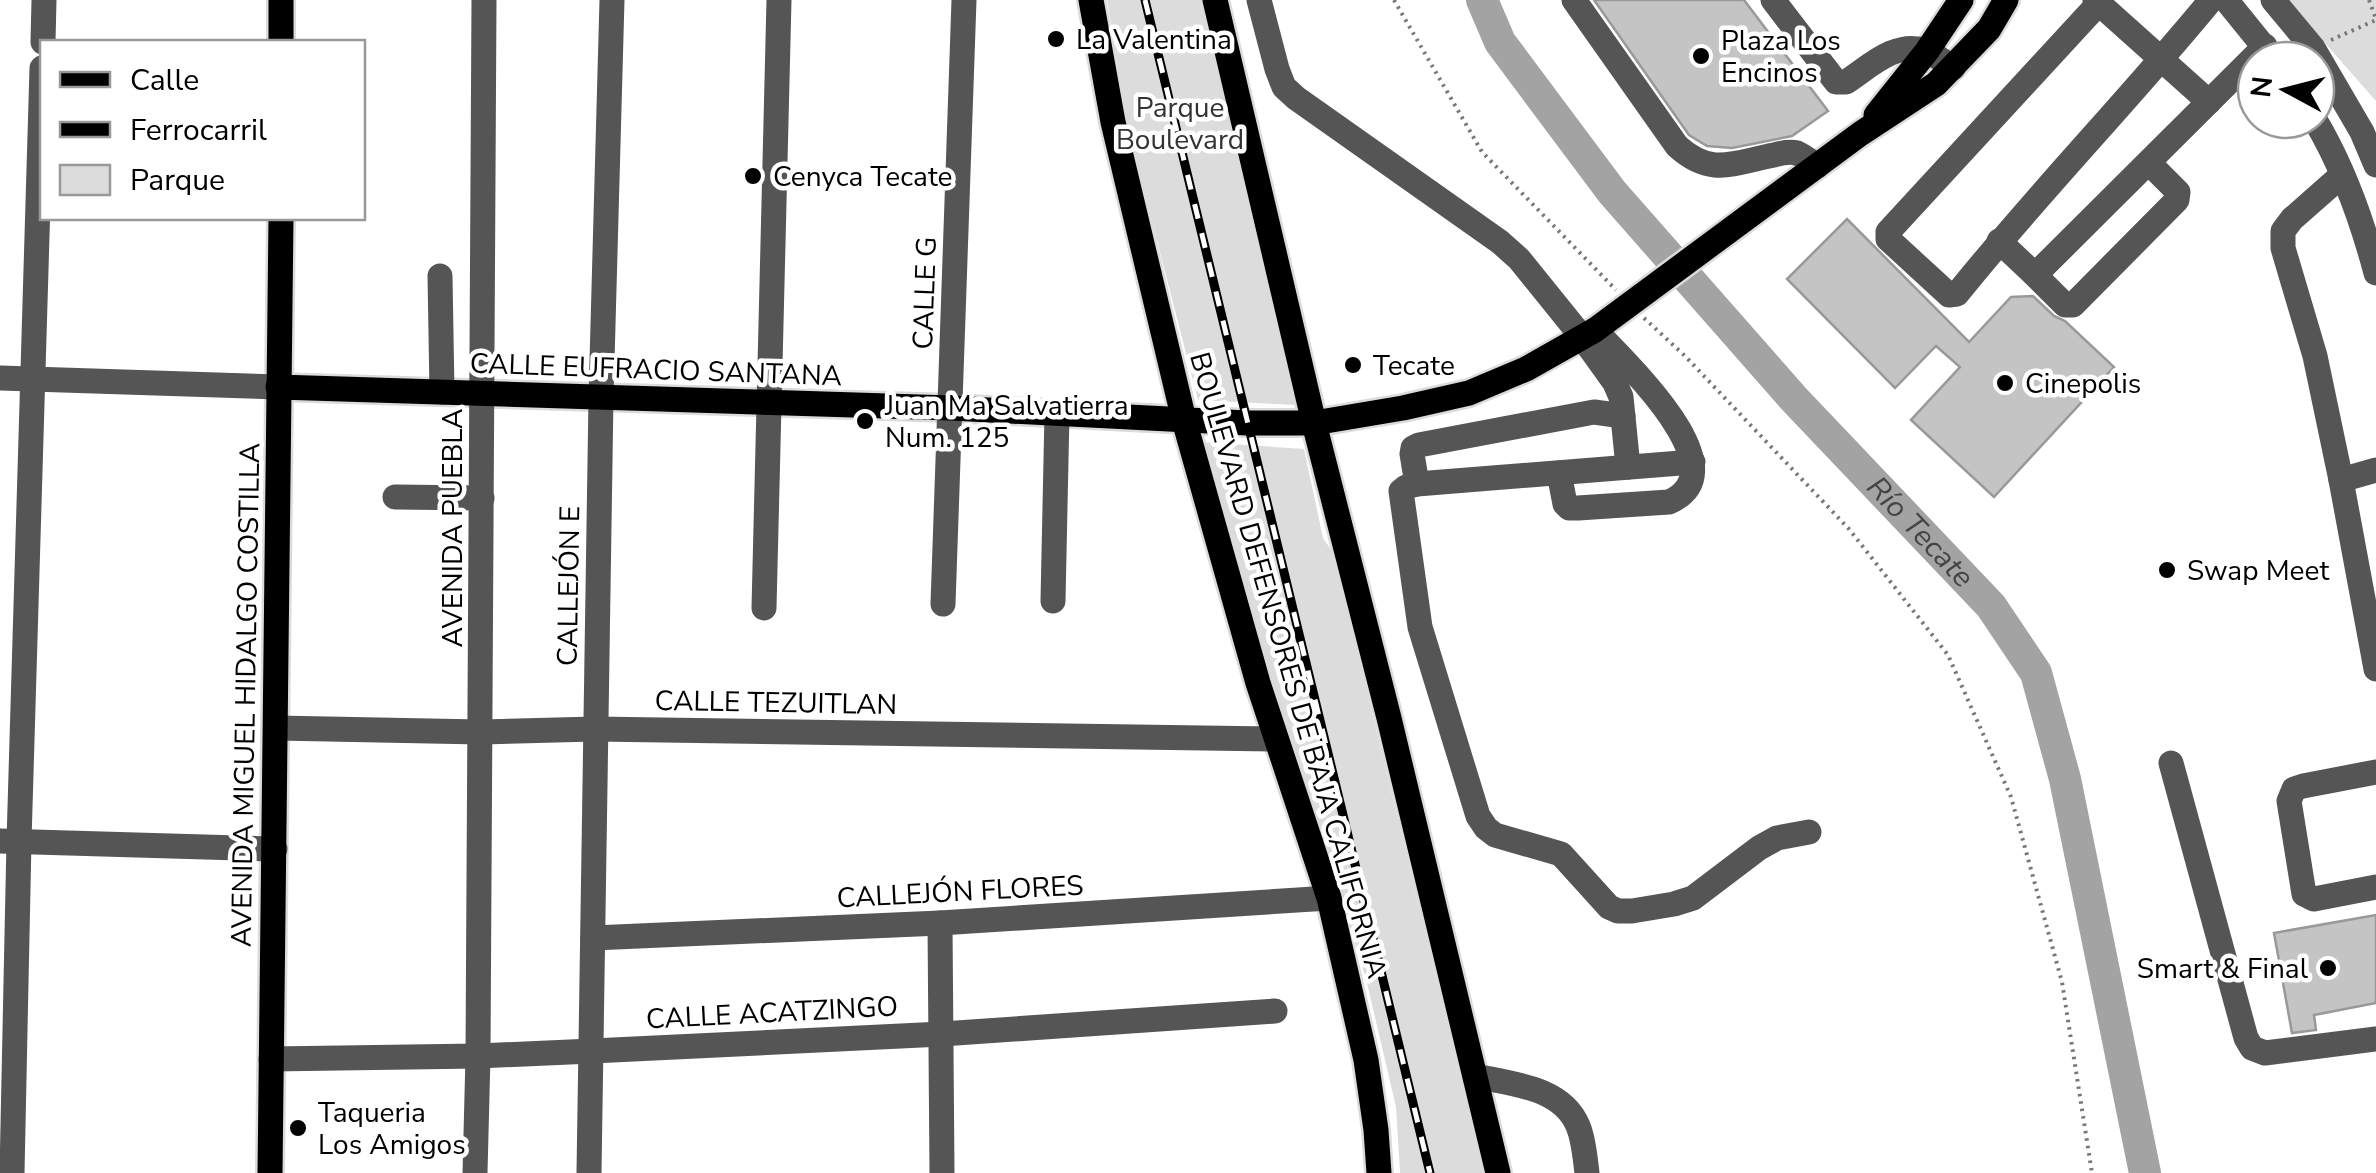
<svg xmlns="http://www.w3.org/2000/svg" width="2376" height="1173" viewBox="0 0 2376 1173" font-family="'Nunito Sans',sans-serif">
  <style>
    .green { fill: #dcdcdc }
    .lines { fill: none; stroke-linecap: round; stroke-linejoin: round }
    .river { stroke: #a3a3a3; stroke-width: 32 }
    .building { fill: #c4c4c4; stroke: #999; stroke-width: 2.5 }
    .major-casing { stroke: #dbdbdb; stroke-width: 30 }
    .path { stroke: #777; stroke-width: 4; stroke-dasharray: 2.5 5; stroke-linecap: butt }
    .minor { stroke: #555; stroke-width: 25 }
    .major { stroke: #000; stroke-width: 25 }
    .rail-casing { stroke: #000; stroke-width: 9 }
    .rail { stroke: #fff; stroke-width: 5; stroke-dasharray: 15; stroke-linecap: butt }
    .poi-dot { fill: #000; stroke: #fff; stroke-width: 4 }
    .labels { text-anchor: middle; stroke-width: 9; stroke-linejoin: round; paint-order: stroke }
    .poi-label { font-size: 28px; fill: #000; stroke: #fff; text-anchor: start }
    .park-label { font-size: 28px; fill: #333; stroke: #fff }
    .street-label { font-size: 28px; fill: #000; stroke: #fff }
    .water-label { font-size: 30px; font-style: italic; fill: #444; stroke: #fff }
  </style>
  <rect width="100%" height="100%" fill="#fff"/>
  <g class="green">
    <path d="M 1107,0 L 1203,0 L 1297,405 L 1198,400 L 1128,128 Z"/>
    <path d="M 2287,0 L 2376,0 L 2376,102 L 2376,101 Z"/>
    <path d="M 1202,442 L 1304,449 L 1323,538 L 1334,554 L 1483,1173 L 1400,1173 L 1396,1107 L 1366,979 L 1302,769 L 1269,717 Z"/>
  </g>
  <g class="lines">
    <path class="river" id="s1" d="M 1482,0 L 1500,42 L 1612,192 L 1795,400 L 1991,606 L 2036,673 L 2065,779 L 2145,1173"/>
  </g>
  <g class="building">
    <path d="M 1594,0 L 1744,0 L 1828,111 L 1792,136 L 1732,148 L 1707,146 L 1689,135 Z"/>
    <path d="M 1847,219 L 1969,342 L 2011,297 L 2033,296 L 2054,316 L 2065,321 L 2114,367 L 1994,497 L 1911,420 L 1960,367 L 1936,346 L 1895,388 L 1787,279 Z"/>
    <path d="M 2376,915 L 2376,1003 L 2314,1015 L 2316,1030 L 2292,1033 L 2274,933 Z"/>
  </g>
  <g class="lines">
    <g class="major-casing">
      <g id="major">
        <path d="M 281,0 L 281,42"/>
        <path d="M 1091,0 L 1113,122 L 1184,420 L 1258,683 L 1329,898 L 1366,1060 L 1376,1130 L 1379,1173"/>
        <path d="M 1215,0 L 1314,423 L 1389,718 L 1498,1173"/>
        <path d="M 1876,115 L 1927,51 L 1961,0"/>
        <path d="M 278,387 L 950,408 L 1247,423 L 1314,423 L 1403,408 L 1469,393 L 1526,369 L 1595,330 L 1860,134 L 1936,84 L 1989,29 L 2006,0"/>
        <path d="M 270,1173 L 281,218"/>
      </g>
    </g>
    <g class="path">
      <path d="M 1394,0 L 1482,152 L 1616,290"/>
      <path d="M 2369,0 L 2376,19"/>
      <path d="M 2331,40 L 2376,20"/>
      <path d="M 1644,318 L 1685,356 L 1849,529 L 1948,655 L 2011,797 L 2062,982 L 2092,1173"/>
    </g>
    <g class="minor">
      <path d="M 1259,0 L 1277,69 L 1284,87 L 1296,98 L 1500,242 L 1519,259 L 1582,337 L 1615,383 L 1621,397 L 1628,467"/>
      <path d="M 1574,0 L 1677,146 C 1711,177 1733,163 1774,155 C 1781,153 1789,151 1797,153 C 1804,156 1811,162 1817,166"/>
      <path d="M 1773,0 L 1836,82 L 1846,82 C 1869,67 1896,40 1926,51 C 1935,54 1945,63 1953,68"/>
      <path d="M 2095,0 L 2209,102"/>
      <path d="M 2226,0 L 2273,58"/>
      <path d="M 2273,0 L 2313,48 L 2362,132 L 2376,165"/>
      <path d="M 2099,3 L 1888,232 L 1888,239 L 1949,295 L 1957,294 C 2038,193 2129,100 2211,0"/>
      <path d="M 43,42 L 44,0"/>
      <path d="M 2315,120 C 2343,167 2362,220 2376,273"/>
      <path d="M 2342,175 L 2292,219 L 2283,231 L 2283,248 L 2315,356 L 2341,480 L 2376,669"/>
      <path d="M 1999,241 L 2035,275 L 2265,46"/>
      <path d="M 2035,275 L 2065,305 L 2073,305 L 2177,200 L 2178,192 L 2149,163"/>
      <path d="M 440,276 L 442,392"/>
      <path d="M 0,378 L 278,387"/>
      <path d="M 1693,462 L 1417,484 L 1406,487 L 1401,491 L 1420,627 L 1478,816 L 1486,828 L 1495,835 L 1561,854 L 1609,907 L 1618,911 L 1632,911 L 1674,904 L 1693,898 L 1759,848 L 1777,838 L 1809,832"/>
      <path d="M 1559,473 L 1565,504 L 1569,508 L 1578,508 L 1669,502 C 1743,470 1622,360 1595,330"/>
      <path d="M 2341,480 L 2376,470"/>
      <path d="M 1417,484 L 1412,454 L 1413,448 L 1419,445 L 1594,412 L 1623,416"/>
      <path d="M 395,497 L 482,498"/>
      <path d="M 1053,601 L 1057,413"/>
      <path d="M 943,604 L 964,0"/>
      <path d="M 764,608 L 779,0"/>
      <path d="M 276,728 L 481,732 L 595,729 L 1276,739"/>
      <path d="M 2171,763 L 2246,1038 L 2252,1048 L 2265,1053 L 2376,1039"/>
      <path d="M 2376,772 L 2303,786 L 2294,789 L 2289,801 L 2304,894 L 2314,899 L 2376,887"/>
      <path d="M 0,841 L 275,849"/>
      <path d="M 940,923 L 942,1173"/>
      <path d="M 593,938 L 940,923 L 1329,898"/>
      <path d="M 271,1059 L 478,1056 L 592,1051 L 942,1034 L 1275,1011"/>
      <path d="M 1475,1076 C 1512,1084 1562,1087 1578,1126 C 1584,1140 1585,1158 1587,1173"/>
      <path d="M 12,1173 L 19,841 L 42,68"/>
      <path d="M 475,1173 L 478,1056 L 484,0"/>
      <path d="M 589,1173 L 601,397 L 612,0"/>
    </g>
    <use href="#major" class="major"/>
    <g class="rail-casing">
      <path id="rail" d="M 1145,0 L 1430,1173"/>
    </g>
    <use href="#rail" class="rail"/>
  </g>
  <g class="poi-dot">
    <circle cx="1056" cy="39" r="10"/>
    <circle cx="1701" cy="56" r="10"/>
    <circle cx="753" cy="176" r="10"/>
    <circle cx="1353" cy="365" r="10"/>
    <circle cx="2005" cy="383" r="10"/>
    <circle cx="865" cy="421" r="10"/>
    <circle cx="2167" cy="570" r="10"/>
    <circle cx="2328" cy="968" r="10"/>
    <circle cx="298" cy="1128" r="10"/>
  </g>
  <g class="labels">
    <g class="poi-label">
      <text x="1076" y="49">La Valentina</text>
      <text x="1721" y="50">Plaza Los<tspan x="1721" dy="32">Encinos</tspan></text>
      <text x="773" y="186">Cenyca Tecate</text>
      <text x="1373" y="375">Tecate</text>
      <text x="2025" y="393">Cinepolis</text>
      <text x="885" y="415">Juan Ma Salvatierra<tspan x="885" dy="32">Num. 125</tspan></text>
      <text x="2187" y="580">Swap Meet</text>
      <text x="2308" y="978" text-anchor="end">Smart &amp; Final</text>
      <text x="318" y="1122">Taqueria<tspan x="318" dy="32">Los Amigos</tspan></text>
    </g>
    <g class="park-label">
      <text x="1180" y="117">Parque<tspan x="1180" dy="32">Boulevard</tspan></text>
    </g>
    <g class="street-label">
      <text transform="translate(924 293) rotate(-88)" y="10">CALLE G</text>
      <text transform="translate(656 369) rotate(2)" y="10">CALLE EUFRACIO SANTANA</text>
      <text transform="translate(452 528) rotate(-90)" y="10">AVENIDA PUEBLA</text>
      <text transform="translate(568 586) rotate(-89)" y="10">CALLEJÓN E</text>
      <text transform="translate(1289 665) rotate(74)" y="10">BOULEVARD DEFENSORES DE BAJA CALIFORNIA</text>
      <text transform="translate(245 695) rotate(-89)" y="10">AVENIDA MIGUEL HIDALGO COSTILLA</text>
      <text transform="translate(776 702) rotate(1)" y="10">CALLE TEZUITLAN</text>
      <text transform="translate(960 891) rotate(-3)" y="10">CALLEJÓN FLORES</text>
      <text transform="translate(772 1012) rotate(-3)" y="10">CALLE ACATZINGO</text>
    </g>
    <g class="water-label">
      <text dy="10" stroke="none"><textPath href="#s1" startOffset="692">Río Tecate</textPath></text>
    </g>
  </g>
  <rect x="40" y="40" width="325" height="180" fill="#ffffff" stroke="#999999" stroke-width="2.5"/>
  <rect x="60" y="72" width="50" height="15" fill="#000000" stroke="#999999" stroke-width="2.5"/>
  <text x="130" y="90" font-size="30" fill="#000000">Calle</text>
  <rect x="60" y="122" width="50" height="15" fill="#000000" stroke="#999999" stroke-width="2.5"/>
  <text x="130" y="140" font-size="30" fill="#000000">Ferrocarril</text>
  <rect x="60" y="165" width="50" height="30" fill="#dcdcdc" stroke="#999999" stroke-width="2.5"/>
  <text x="130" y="190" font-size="30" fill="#000000">Parque</text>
  <g transform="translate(2286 90) rotate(277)"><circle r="48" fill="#ffffff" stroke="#999999" stroke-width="2.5"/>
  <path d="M0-8L18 38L0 25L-18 38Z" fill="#000000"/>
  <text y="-15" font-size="28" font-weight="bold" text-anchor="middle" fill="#000000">N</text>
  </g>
</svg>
